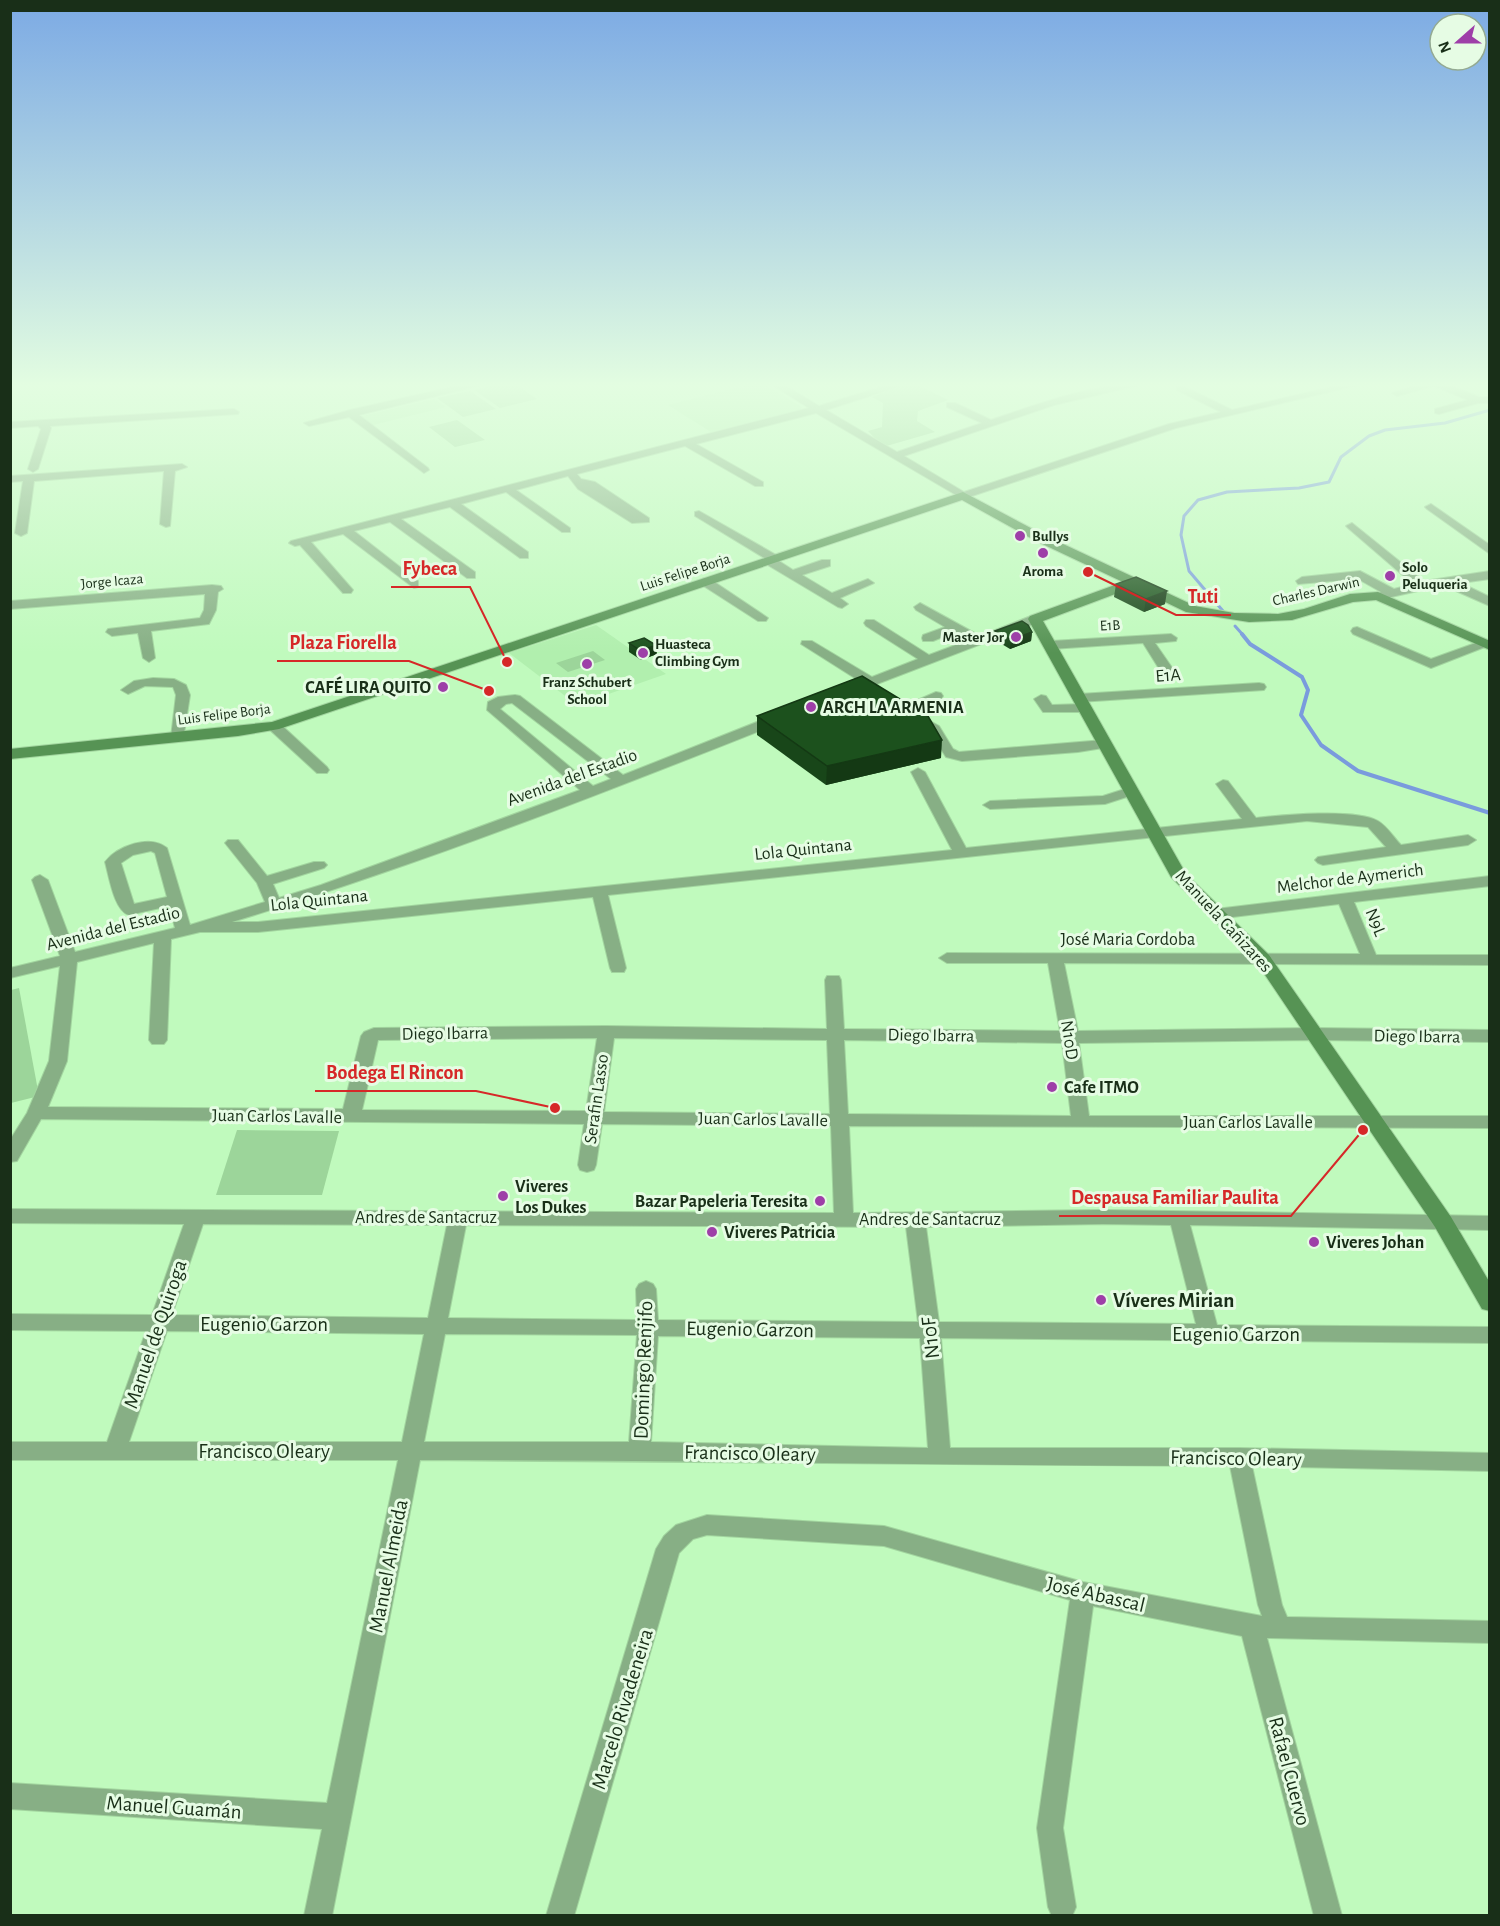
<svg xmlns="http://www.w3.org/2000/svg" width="1500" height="1926" viewBox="0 0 1500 1926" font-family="'Alegreya Sans',sans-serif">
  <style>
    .built { fill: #b1efae }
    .green { fill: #9cd59a }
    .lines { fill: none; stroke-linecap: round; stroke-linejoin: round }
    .stream-far1 { stroke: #7a9bdd; stroke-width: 3 }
    .stream { stroke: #7a9bdd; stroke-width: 4 }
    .street-casing { stroke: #a2d59f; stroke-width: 2 }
    .secondary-casing { stroke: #a2d59f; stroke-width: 2 }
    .street { fill: #87af85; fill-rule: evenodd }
    .secondary { fill: #569354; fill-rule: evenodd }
    .wall { fill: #184619 }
    .shaded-wall { fill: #143914 }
    .building { fill: #1c511d; stroke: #143914; stroke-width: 1.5 }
    .poi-dot { fill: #9e3fa8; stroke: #e6fce4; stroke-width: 2 }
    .labels { text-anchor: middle; stroke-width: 6; stroke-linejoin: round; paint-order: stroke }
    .far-poi-label { font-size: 15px; font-weight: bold; fill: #192f18; stroke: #e6fce4; text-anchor: start }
    .far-street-label { font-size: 15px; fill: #192f18; stroke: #e6fce4 }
    .street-label { font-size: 18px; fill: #192f18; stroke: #e6fce4 }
    .poi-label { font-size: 18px; font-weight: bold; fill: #192f18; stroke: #e6fce4; text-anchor: start }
    .near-poi-label { font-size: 21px; font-weight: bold; fill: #192f18; stroke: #e6fce4; text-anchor: start }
    .near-street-label { font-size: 21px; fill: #192f18; stroke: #e6fce4 }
    .leader { fill: none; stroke: #d62828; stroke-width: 2 }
    .callout-dot { fill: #d62828; stroke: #e6fce4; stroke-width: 2 }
    .callout-label { font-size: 20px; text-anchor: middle; font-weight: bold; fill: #d62828; stroke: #e6fce4; stroke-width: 6; stroke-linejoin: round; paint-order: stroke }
  </style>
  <rect width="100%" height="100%" fill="#c0fabd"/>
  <g class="built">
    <path d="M 755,383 L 762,383 L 802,407 L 801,409 L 711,432 L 668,405 Z"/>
    <path d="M 434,399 L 446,407 L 369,426 L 358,417 Z"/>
    <path d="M 596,625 L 666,674 L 577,705 L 509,653 Z"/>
  </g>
  <g class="green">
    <path d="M 502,383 L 514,383 L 537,399 L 500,408 L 474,390 Z"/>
    <path d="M 885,383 L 919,383 L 922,387 L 948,400 L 918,411 L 917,421 L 935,432 L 883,447 L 868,431 L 882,427 L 883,403 L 872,397 L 885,392 Z"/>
    <path d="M 470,391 L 496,409 L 463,417 L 437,398 Z"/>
    <path d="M 457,420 L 485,440 L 455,447 L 429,427 Z"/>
    <path d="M 593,651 L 605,660 L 568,672 L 556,663 Z"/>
    <path d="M 19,988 L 39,1096 L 11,1103 L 11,990 Z"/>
    <path d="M 237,1130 L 339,1131 L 322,1195 L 216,1195 Z"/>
  </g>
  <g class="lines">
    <g class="stream-far1">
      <path d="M 1223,611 L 1189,571 L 1181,535 L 1184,516 L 1198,500 L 1227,492 L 1299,488 L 1329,482 L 1341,457 L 1369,436 L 1385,430 L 1445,423 L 1490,410"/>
      <path d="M 1235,626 L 1243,635"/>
    </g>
    <path class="stream" d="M 1242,634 L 1250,644 L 1302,677 L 1308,690 L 1301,715 L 1321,745 L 1358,771 L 1490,813"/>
    <g class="street-casing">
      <g id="street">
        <path d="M 470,383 L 489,383 L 359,415 L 428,468 L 429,470 L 424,473 L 349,417 L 309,426 L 304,423 L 350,410 Z"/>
        <path d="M 769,383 L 781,383 L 819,406 L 894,383 L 910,383 L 826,410 L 897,452 L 982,423 L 947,407 L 947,403 L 955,403 L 991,420 C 1041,403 1095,383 1148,383 L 1054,405 L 904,456 L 964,492 L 1169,424 L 1221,412 L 1177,390 L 1177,386 L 1183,386 L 1232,410 L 1348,383 L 1367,383 L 1176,428 L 963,499 L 816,413 L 696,444 L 763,482 L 763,486 L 755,486 L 685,446 L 577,474 L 581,479 L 595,482 L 649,518 L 649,522 L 632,523 L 578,489 L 568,476 L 516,490 L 570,528 L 570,532 L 562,532 L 506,492 L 461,504 L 528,552 L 528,558 L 520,558 L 450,507 L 401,519 L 475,572 L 475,578 L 467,578 L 390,522 L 354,531 L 418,581 L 418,587 L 414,588 L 343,534 L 311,542 L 353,590 L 351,593 L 343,593 L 300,545 L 295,546 L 289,543 L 291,541 L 809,408 Z"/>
        <path d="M 1423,383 L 1444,383 L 1479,397 L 1490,397 L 1490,403 L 1478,403 L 1439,414 L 1435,413 L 1435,409 L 1468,400 L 1434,386 L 1397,396 L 1392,393 Z"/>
        <path d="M 234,409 L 239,412 L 238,414 L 50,426 L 51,428 L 38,469 L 33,472 L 28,469 L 41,429 L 38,426 L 10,428 L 10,422 Z"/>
        <path d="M 182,464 L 187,467 L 175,471 L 170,526 L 166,527 L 160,524 L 164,471 L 34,481 L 27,533 L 21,536 L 15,533 L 23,481 L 10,482 L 10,476 Z"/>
        <path d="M 1431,504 L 1490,545 L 1490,554 L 1427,509 L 1425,507 Z"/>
        <path d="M 699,511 L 778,556 L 779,561 L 793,570 L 822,560 L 830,560 L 830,566 L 802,575 L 832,593 L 868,579 L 874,583 L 840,598 L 848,604 L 842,608 L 838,607 L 766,564 L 766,559 L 695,516 L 695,512 Z"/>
        <path d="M 1352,523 L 1424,581 L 1490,571 L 1490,579 L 1461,583 L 1490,597 L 1490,606 L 1456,591 L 1449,584 L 1378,600 L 1372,596 L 1381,592 L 1358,579 L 1298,584 L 1296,581 L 1302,577 L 1360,571 L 1394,589 L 1413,584 L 1348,528 L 1346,526 Z"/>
        <path d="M 706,578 L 710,579 L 768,618 L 766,621 L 758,621 L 702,585 L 702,579 Z"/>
        <path d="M 212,585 L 221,586 L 223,589 L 218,592 L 216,610 L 209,624 L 151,631 L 155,658 L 149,662 L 143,658 L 138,633 L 112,636 L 106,632 L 108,629 L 200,618 L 204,610 L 205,594 L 10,609 L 10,601 Z"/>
        <path d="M 920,603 L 980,636 L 1031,616 L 1039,616 L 1041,619 L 1039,622 L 851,694 L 844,690 L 861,682 L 801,644 L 802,641 L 812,641 L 872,677 L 918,659 L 866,626 L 864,623 L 866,620 L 874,620 L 929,655 L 969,640 L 955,632 L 933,641 L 923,641 L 922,638 L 923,635 L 945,627 L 916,610 L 914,607 Z"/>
        <path d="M 1357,627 L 1431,659 L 1484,640 L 1489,641 L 1490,645 L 1431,668 L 1353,634 L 1351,631 L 1353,628 Z"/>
        <path d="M 1171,634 L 1177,638 L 1176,641 L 1155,643 L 1175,672 L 1168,676 L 1163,675 L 1143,643 L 1051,649 L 1045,645 L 1051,641 Z"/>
        <path d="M 153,678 L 174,679 L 186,685 L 190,695 L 183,740 L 178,741 L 171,737 L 176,695 L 173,687 L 145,686 L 128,694 L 121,690 L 134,681 Z"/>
        <path d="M 1259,683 L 1264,684 L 1266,687 L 1264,690 L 1079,702 L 1072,698 L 1079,694 Z"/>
        <path d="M 936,692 L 941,693 L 943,696 L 941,699 L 916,713 L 939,726 L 953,749 L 959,752 L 1104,740 L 1111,744 L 1109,747 L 1078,752 L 962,761 L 946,757 L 932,735 L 902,714 L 904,706 Z"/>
        <path d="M 515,695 L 520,696 L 623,775 L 772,716 L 782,716 L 784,719 L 782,722 C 601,794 419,865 232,922 L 258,922 L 952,850 L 911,772 L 918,768 L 925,772 L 966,848 L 1242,819 L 1216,784 L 1223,780 L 1228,781 L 1256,818 C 1282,815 1356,808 1378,821 C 1387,826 1394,838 1401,845 L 1468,835 L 1476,840 L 1468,845 L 1323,865 L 1318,863 L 1315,860 L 1318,857 L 1386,847 L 1368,827 L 1307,821 L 608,895 L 626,968 L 624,972 L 612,972 L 610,968 L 593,897 L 258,932 L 200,932 L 171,939 L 167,1040 L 164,1044 L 152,1044 L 149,1040 L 154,943 L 77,962 L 67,1061 L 48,1107 L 343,1109 L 361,1036 L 364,1032 L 374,1028 L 606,1026 L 827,1029 L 825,980 L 827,976 L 839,976 L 841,980 L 844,1029 L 1060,1031 L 1048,963 L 947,963 L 939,958 L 947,953 L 1360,954 L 1339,904 L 1216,919 L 1208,914 L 1216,909 L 1490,876 L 1490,886 L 1354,902 L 1376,955 L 1490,955 L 1490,965 L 1064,963 L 1078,1031 L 1314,1028 L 1490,1030 L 1490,1042 L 1314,1040 L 1079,1043 L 1089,1116 L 1490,1116 L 1490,1128 L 849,1126 L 853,1213 L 1103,1210 L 1490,1216 L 1490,1230 L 1190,1225 L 1217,1325 L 1490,1327 L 1490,1343 L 941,1338 L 950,1448 L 1239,1448 L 1490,1453 L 1490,1471 L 1252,1466 L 1282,1605 L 1287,1617 L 1490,1621 L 1490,1643 L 1267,1638 L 1342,1916 L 1314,1916 L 1242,1636 L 1093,1606 L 1063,1828 L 1076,1907 L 1072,1916 L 1052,1916 L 1048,1907 L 1037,1828 L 1070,1600 L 884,1546 L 707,1535 L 693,1539 L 679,1553 L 574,1916 L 546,1916 L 656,1549 L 664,1536 L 676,1525 L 707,1515 L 884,1526 L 1083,1582 L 1262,1616 L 1258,1605 L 1230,1466 C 960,1466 690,1460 420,1460 L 332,1916 L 304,1916 L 322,1829 L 10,1809 L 10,1783 L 327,1803 L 398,1460 L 10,1460 L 10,1442 L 107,1442 L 146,1331 L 10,1330 L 10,1314 L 152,1315 L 184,1224 L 10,1223 L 10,1209 L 834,1213 L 831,1126 L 602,1124 L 596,1165 L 594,1170 L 587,1172 L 580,1170 L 578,1165 L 584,1124 L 41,1119 L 17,1161 L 10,1162 L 10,1140 L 27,1113 L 49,1061 L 60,966 L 10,978 L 10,968 L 60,956 L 32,880 L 35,877 L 40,875 L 48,880 L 75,952 L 175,928 L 169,906 L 129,915 C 114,911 109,876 105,862 C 117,846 150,834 167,848 L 190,925 L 265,902 L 257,883 L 225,843 L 228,840 L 238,840 L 267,876 L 314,862 L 324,862 L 327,865 L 324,868 L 273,884 L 279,898 L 321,885 L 580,790 L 487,710 L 488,702 L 498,697 ZM 512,703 L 611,779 L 593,786 L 500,709 L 506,704 ZM 151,851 L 155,853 L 167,897 L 134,904 L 121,863 L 133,855 ZM 597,1038 L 586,1111 L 362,1110 L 378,1040 ZM 614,1038 L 827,1040 L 830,1114 L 604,1112 ZM 844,1040 L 1062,1043 L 1071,1116 L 848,1114 ZM 203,1224 L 447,1225 L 428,1318 L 172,1315 ZM 1103,1224 L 1171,1225 L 1196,1324 L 939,1322 L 926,1227 ZM 466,1225 L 906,1227 L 918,1322 L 658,1320 L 656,1289 L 653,1284 L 646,1281 L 639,1284 L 636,1289 L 637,1320 L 448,1318 ZM 167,1331 L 424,1334 L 402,1442 L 129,1442 ZM 445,1334 L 637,1335 L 629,1442 L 424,1442 ZM 658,1336 L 920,1338 L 928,1448 L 651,1442 Z"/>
        <path d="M 1041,695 L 1046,696 L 1052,705 L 1084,704 L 1091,708 L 1084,712 L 1043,712 L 1034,699 Z"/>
        <path d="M 274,722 L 279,723 L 327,767 L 329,770 L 327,773 L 317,773 L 269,729 L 267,726 Z"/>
        <path d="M 1131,787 L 1136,788 L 1138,791 L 1136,794 L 1105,804 L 990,809 L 983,805 L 990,801 L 1103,796 Z"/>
      </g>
    </g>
    <g class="secondary-casing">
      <path id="secondary" d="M 963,492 L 1044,535 L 1195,606 L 1234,613 L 1278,614 L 1304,609 L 1350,594 L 1378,592 L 1490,641 L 1490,650 L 1376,600 L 1353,602 L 1292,620 L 1249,622 L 1186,612 L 1134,587 L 1043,621 L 1186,874 L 1269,955 L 1451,1217 L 1490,1283 L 1490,1311 L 1482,1309 L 1435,1227 L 1257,963 L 1171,877 L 1028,619 L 1030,616 L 1123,582 L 1036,541 L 962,500 L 279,729 L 238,736 L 10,759 L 10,749 L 272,722 Z"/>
    </g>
    <use href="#street" class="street"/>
    <use href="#secondary" class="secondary"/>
  </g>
  <g class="wall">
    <path d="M 1116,584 L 1165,604 L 1144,612 L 1114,597 Z"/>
    <path d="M 995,631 L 1032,632 L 1031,641 L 1010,649 L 995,640 Z"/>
    <path d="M 629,643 L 657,654 L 641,660 L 629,652 Z"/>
    <path d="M 757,716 L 941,758 L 826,785 L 757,735 Z"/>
  </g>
  <g class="shaded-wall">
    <path d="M 1167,591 L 1165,604 L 1144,612 L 1146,599 Z"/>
    <path d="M 1032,632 L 1031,641 L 1010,649 L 1011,640 Z"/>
    <path d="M 656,645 L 657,654 L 641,660 L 641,651 Z"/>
    <path d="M 942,740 L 941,758 L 826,785 L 827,766 Z"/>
  </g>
  <g class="building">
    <path d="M 1136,577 L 1167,591 L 1146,599 L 1116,584 Z"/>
    <path d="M 1022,621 L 1028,625 L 1032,632 L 1011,640 L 995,631 Z"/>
    <path d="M 644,638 L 656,645 L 641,651 L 629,643 Z"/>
    <path d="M 862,676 L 928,716 L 942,740 L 827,766 L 757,716 Z"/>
  </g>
  <linearGradient id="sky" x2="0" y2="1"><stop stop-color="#7caae4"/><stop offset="0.59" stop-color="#e3fde1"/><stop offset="1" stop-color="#e3fde1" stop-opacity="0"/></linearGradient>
  <rect width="1500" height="653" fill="url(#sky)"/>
  <g class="poi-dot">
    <circle cx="1020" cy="536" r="6"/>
    <circle cx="1043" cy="553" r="6"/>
    <circle cx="1390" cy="576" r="6"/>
    <circle cx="1016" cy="637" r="6"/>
    <circle cx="643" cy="653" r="6"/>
    <circle cx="587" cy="664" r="6"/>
    <circle cx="443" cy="687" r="6"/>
    <circle cx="811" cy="707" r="6"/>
    <circle cx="1052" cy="1087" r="6"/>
    <circle cx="503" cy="1196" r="6"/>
    <circle cx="820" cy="1201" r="6"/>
    <circle cx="712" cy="1232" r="6"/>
    <circle cx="1314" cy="1242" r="6"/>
    <circle cx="1101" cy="1300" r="6"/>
  </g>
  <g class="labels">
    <g class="far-poi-label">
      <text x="1032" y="541">Bullys</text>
      <text x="1402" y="572">Solo<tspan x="1402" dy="17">Peluqueria</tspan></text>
      <text x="1043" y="576" text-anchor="middle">Aroma</text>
      <text x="1004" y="642" text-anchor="end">Master Jor</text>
      <text x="655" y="649">Huasteca<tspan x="655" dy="17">Climbing Gym</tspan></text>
      <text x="587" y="687" text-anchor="middle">Franz Schubert<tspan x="587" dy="17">School</tspan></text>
    </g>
    <g class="far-street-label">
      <text transform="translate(685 572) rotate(-18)" y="5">Luis Felipe Borja</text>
      <text transform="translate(112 581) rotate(-5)" y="5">Jorge Icaza</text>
      <text transform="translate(1316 591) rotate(-13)" y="5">Charles Darwin</text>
      <text transform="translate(1110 625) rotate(-3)" y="5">E1B</text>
      <text transform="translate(224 714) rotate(-7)" y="5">Luis Felipe Borja</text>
    </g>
    <g class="street-label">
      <text transform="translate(1168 675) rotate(-4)" y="6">E1A</text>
      <text transform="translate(572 777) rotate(-20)" y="6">Avenida del Estadio</text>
      <text transform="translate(803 849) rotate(-6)" y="6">Lola Quintana</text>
      <text transform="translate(1350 878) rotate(-7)" y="6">Melchor de Aymerich</text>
      <text transform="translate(319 900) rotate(-6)" y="6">Lola Quintana</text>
      <text transform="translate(1224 921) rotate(47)" y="6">Manuela Cañizares</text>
      <text transform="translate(1376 922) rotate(68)" y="6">N9L</text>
      <text transform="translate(113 928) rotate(-14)" y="6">Avenida del Estadio</text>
      <text x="1128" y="945">José Maria Cordoba</text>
      <text transform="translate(445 1033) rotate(-1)" y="6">Diego Ibarra</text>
      <text transform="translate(931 1035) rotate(1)" y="6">Diego Ibarra</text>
      <text transform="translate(1417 1036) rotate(1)" y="6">Diego Ibarra</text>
      <text transform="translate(1070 1040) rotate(81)" y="6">N10D</text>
      <text transform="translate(596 1099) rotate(-82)" y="6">Serafin Lasso</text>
      <text transform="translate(277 1116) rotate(1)" y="6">Juan Carlos Lavalle</text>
      <text transform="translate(763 1119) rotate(1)" y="6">Juan Carlos Lavalle</text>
      <text x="1248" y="1128">Juan Carlos Lavalle</text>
      <text x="426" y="1223">Andres de Santacruz</text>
      <text x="930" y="1225">Andres de Santacruz</text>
    </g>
    <g class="poi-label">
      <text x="431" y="693" text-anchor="end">CAFÉ LIRA QUITO</text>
      <text x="823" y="713">ARCH LA ARMENIA</text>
      <text x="1064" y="1093">Cafe ITMO</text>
      <text x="515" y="1192">Viveres<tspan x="515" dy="21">Los Dukes</tspan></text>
      <text x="808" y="1207" text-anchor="end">Bazar Papeleria Teresita</text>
      <text x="724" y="1238">Viveres Patricia</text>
      <text x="1326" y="1248">Viveres Johan</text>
    </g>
    <g class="near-poi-label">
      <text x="1113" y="1307">Víveres Mirian</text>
    </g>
    <g class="near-street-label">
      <text x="264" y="1331">Eugenio Garzon</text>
      <text transform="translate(750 1329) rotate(1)" y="7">Eugenio Garzon</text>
      <text transform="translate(155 1334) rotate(-71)" y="7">Manuel de Quiroga</text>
      <text x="1236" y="1341">Eugenio Garzon</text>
      <text transform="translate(930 1338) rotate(-96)" y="7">N10F</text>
      <text transform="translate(643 1370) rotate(-88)" y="7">Domingo Renjifo</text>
      <text x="264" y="1458">Francisco Oleary</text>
      <text transform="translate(750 1453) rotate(1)" y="7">Francisco Oleary</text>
      <text transform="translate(1236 1458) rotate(1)" y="7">Francisco Oleary</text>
      <text transform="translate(388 1566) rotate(-79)" y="7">Manuel Almeida</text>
      <text transform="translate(1096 1594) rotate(13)" y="7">José Abascal</text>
      <text transform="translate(622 1709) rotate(-73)" y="7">Marcelo Rivadeneira</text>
      <text transform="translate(1290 1771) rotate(75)" y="7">Rafael Cuervo</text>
      <text transform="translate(174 1807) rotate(4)" y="7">Manuel Guamán</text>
    </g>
  </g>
  <path class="leader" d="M507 662L470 587H391M1088 572L1176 615H1231M489 691L409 661H277M555 1108L476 1091H315M1363 1130L1291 1216H1059"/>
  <g class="callout-dot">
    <circle cx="507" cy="662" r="6"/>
    <circle cx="1088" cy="572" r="6"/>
    <circle cx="489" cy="691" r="6"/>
    <circle cx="555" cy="1108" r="6"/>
    <circle cx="1363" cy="1130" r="6"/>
  </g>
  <g class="callout-label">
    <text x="430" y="575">Fybeca</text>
    <text x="1203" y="603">Tuti</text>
    <text x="343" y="649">Plaza Fiorella</text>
    <text x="395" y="1079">Bodega El Rincon</text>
    <text x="1175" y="1204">Despausa Familiar Paulita</text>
  </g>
  <rect width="1500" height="1926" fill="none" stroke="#192f18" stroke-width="24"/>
  <g transform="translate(1458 42) rotate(249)"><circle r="28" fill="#e6fce4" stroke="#94aa92" stroke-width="1.5"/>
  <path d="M0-4.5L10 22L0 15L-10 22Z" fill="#9e3fa8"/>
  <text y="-9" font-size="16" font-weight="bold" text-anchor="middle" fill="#192f18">N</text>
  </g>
</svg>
